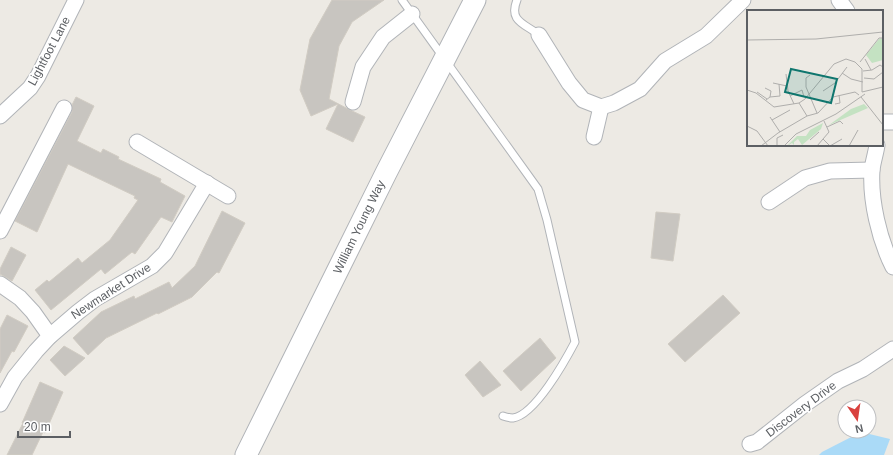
<svg xmlns="http://www.w3.org/2000/svg" width="893" height="455" viewBox="0 0 893 455" font-family="Helvetica,sans-serif">
  <style>
    .water { fill: #aadaf7 }
    .building { fill: #c8c5c0; stroke: #d1ccc3 }
    .lines { fill: none; stroke-linecap: round; stroke-linejoin: round }
    .lane-casing { stroke: #b1b4b8; stroke-width: 9 }
    .street-casing { stroke: #b1b4b8; stroke-width: 17 }
    .secondary-casing { stroke: #b0b3b7; stroke-width: 23 }
    .lane { stroke: #fff; stroke-width: 7 }
    .street { stroke: #fff; stroke-width: 15 }
    .secondary { stroke: #fff; stroke-width: 21 }
    .labels { text-anchor: middle; stroke-width: 3.5; stroke-linejoin: round; paint-order: stroke }
    .street-label { font-size: 12px; fill: #5c5f63; stroke: #fff }
    .inset-road { fill: none; stroke: #afaeac; stroke-width: 1 }
    .view { fill: #0f766e; fill-opacity: 0.15; stroke: #0f766e; stroke-width: 2 }
    .inset-edge { fill: none; stroke: #5c5f63; stroke-width: 2 }
  </style>
  <rect width="100%" height="100%" fill="#edeae4"/>
  <path class="water" d="M 861,432 L 890,439 L 884,455 L 819,455 L 822,452 Z"/>
  <g class="building">
    <path d="M 332,0 L 384,0 L 352,22 L 339,46 L 329,99 L 350,110 L 365,117 L 353,142 L 326,129 L 338,104 L 311,116 L 300,90 L 310,39 Z"/>
    <path d="M 76,97 L 94,106 L 77,141 L 101,153 L 103,149 L 119,157 L 118,159 L 161,179 L 160,182 L 185,196 L 172,222 L 161,217 L 135,254 L 132,252 L 105,274 L 101,269 L 51,310 L 35,290 L 47,280 L 49,282 L 78,258 L 82,263 L 110,240 L 138,200 L 134,198 L 135,196 L 68,164 L 37,232 L 15,221 L 72,112 L 72,105 Z"/>
    <path d="M 222,211 L 245,223 L 219,273 L 217,272 L 192,297 L 158,314 L 157,313 L 106,338 L 88,355 L 73,338 L 101,312 L 134,296 L 135,299 L 169,282 L 172,288 L 195,266 Z"/>
    <path d="M 656,212 L 680,214 L 673,261 L 651,258 Z"/>
    <path d="M 11,247 L 26,255 L 12,281 L 0,274 L 0,269 Z"/>
    <path d="M 723,295 L 740,313 L 685,362 L 668,344 Z"/>
    <path d="M 7,315 L 28,326 L 14,352 L 12,351 L 0,373 L 0,329 Z"/>
    <path d="M 540,338 L 556,358 L 521,391 L 503,371 Z"/>
    <path d="M 64,346 L 85,358 L 65,376 L 50,360 Z"/>
    <path d="M 480,361 L 501,385 L 483,397 L 465,375 Z"/>
    <path d="M 40,382 L 63,392 L 45,433 L 43,432 L 32,455 L 7,455 L 23,423 L 22,423 Z"/>
  </g>
  <g class="lines">
    <g class="lane-casing">
      <g id="lane">
        <path d="M 402,0 L 538,189 L 547,220 L 575,342 C 565,361 535,415 513,418 C 510,418 506,417 503,416"/>
        <path d="M 517,0 C 508,22 526,24 539,35"/>
      </g>
    </g>
    <g class="street-casing">
      <g id="street">
        <path d="M 839,0 L 847,11"/>
        <path d="M 539,35 L 569,83 L 583,100 L 601,107 L 614,103 L 640,89 L 665,61 L 706,36 L 743,0"/>
        <path d="M 353,102 L 363,67 L 383,37 L 412,14"/>
        <path d="M 0,116 L 30,88 L 38,76 L 76,0"/>
        <path d="M 882,122 L 893,122"/>
        <path d="M 594,137 L 601,107"/>
        <path d="M 137,142 L 228,196"/>
        <path d="M 877,145 C 876,153 873,161 872,170 C 870,200 879,239 893,267"/>
        <path d="M 769,202 L 805,178 L 830,171 L 872,170"/>
        <path d="M 0,231 L 64,108"/>
        <path d="M 0,284 L 20,298 L 33,312 L 50,336"/>
        <path d="M 0,404 L 15,377 L 36,351 L 50,336 L 78,312 L 95,299 L 152,266 L 165,253 L 207,183"/>
        <path d="M 750,444 L 757,442 L 805,404 L 838,381 L 863,369 L 893,349"/>
      </g>
    </g>
    <g class="secondary-casing">
      <path id="secondary" d="M 246,455 L 386,173 L 475,0"/>
    </g>
    <use href="#lane" class="lane"/>
    <use href="#street" class="street"/>
    <use href="#secondary" class="secondary"/>
  </g>
  <g class="labels">
    <g class="street-label">
      <text transform="translate(49 51) rotate(-62)" y="4">Lightfoot Lane</text>
      <text transform="translate(359 227) rotate(-64)" y="4">William Young Way</text>
      <text transform="translate(111 291) rotate(-33)" y="4">Newmarket Drive</text>
      <text transform="translate(801 409) rotate(-37)" y="4">Discovery Drive</text>
    </g>
  </g>
  <g transform="translate(747 10)">
    <rect width="136" height="136" fill="#edeae4"/>
    <path d="M 136,28 L 136,50 L 125,53 L 119,45 L 132,29 ZM 117,94 L 121,98 L 82,115 L 104,99 ZM 76,113 L 74,119 L 55,135 L 51,129 L 47,132 L 47,135 L 45,133 L 40,136 L 50,126 L 59,126 L 63,120 Z" fill="#c4e2c2"/>
    <path class="inset-road" d="M 0,30 L 69,29 L 136,22M 118,49 L 124,60M 113,52 L 132,28 L 136,28M 116,61 L 125,60 L 133,55 L 136,57M 95,63 L 104,69 L 116,72M 39,64 L 41,81 L 47,94M 63,65 L 59,68 L 59,77 L 70,103M 117,68 L 127,69 L 136,62M 26,73 L 40,76M 18,78 L 24,81 L 23,87M 0,80 L 9,83 L 27,97 L 52,93 L 58,89 L 87,54 L 99,49 L 108,52 L 115,59 L 115,82M 76,81 L 88,73 L 100,57M 10,82 L 20,89M 115,82 L 136,77M 43,86 L 55,80 L 57,87M 114,87 L 136,115M 19,90 L 23,87 L 33,86 L 32,74M 52,93 L 60,106M 88,94 L 93,93 L 92,85M 23,107 L 33,122M 25,110 L 43,100M 0,116 L 10,121 L 21,136M 80,117 L 93,111 L 96,114M 76,129 L 83,136 L 95,129M 63,130 L 72,122M 14,136 L 31,123 L 60,106 L 71,103 L 86,87 L 108,82 L 112,85M 30,136 L 30,128 L 36,125M 37,136 L 49,124 L 89,104 L 118,84M 70,136 L 82,122 L 77,111M 102,136 L 111,120"/>
    <path class="view" d="M 44,59 L 90,69 L 84,93 L 38,82 Z"/>
    <rect width="136" height="136" class="inset-edge"/>
  </g>
  <g transform="translate(857 419) rotate(167)"><circle r="19" fill="#ffffff" stroke="#bebfc1"/>
  <path d="M0-3L7 15L0 10L-7 15Z" fill="#d9413e"/>
  <text y="-6" font-size="11" font-weight="bold" text-anchor="middle" fill="#5c5f63">N</text>
  </g>
  <path d="M18 431v6h52v-6" fill="none" stroke="#5c5f63" stroke-width="2"/>
  <text x="24" y="431" font-size="12" fill="#5c5f63" stroke="#ffffff" stroke-width="3" paint-order="stroke">20 m</text>
</svg>
